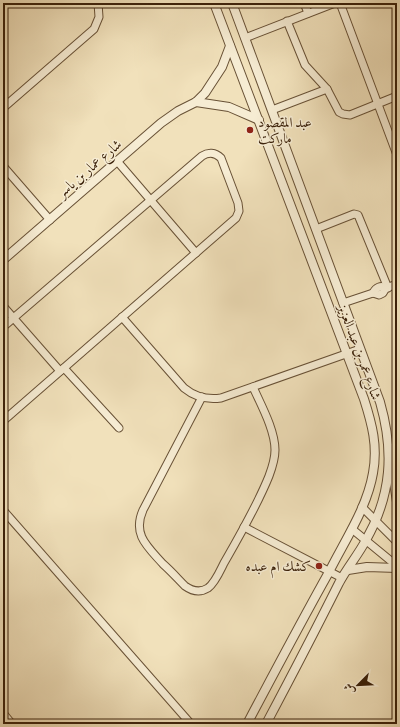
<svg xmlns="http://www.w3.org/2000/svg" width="400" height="727" viewBox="0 0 400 727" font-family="'EB Garamond',Amiri,serif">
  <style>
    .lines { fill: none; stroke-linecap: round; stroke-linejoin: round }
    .minor-casing { stroke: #685136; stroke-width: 9 }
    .tertiary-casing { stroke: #685136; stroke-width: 10 }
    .minor { stroke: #f6ecd3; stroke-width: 7 }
    .tertiary { stroke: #f6ecd3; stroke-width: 8 }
    .poi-dot { fill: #8f2418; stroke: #f6ecd3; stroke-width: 1.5 }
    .labels { text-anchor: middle; stroke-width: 3; stroke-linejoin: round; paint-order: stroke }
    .poi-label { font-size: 14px; fill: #3b210a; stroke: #f6ecd3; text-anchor: start }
    .street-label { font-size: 14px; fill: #3b210a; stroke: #f6ecd3 }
  </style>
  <rect width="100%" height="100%" fill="#f1e1bb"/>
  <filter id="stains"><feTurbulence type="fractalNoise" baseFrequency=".005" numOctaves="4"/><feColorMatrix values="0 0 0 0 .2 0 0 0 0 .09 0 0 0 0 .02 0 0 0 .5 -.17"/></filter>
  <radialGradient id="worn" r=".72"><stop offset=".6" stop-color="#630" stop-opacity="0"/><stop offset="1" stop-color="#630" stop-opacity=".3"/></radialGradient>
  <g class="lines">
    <g class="minor-casing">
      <g id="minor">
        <path d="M 304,3 L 308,13"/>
        <path d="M 340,3 L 397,155"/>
        <path d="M 287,21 L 305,65 L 327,89 L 339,112 L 343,114 L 350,115 L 397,96"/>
        <path d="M 245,38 L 335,3"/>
        <path d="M 3,108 L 94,29 L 99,17 L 98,3"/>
        <path d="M 272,110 L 327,89"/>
        <path d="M 117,161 L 196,253"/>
        <path d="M 3,166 L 50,220"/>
        <path d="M 316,229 L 354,214 L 358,215 L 388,288"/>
        <path d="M 373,293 C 376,287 381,285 386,288"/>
        <path d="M 343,303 L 373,293 L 379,295 L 383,293 L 386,288 L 397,284"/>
        <path d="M 3,306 L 60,371"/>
        <path d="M 122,317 L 184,388 C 195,397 207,400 221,398 L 360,349"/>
        <path d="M 3,327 L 202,156 C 208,152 215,152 221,158 L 238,203 L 239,211 L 236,218 L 3,421"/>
        <path d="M 64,368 L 119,428"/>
        <path d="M 202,397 L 143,510 C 132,535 148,547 163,564 C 171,571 178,579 185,586 C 192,591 200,593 208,588 C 215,583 220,571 224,563 C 240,535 257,506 269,476 C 272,468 275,459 275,450 C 275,430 261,405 253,387"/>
        <path d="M 362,507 L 397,542"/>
        <path d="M 3,510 L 191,724"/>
        <path d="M 244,527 L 342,578"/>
        <path d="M 352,529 L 397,566"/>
        <path d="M 3,713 L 12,724"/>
      </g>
    </g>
    <g class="tertiary-casing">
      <g id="tertiary">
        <path d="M 214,3 L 364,399 C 372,424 378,446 373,473 C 367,508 345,540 329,572 C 301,622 274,673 247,724"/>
        <path d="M 232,3 L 380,402 C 394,451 392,494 366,540 C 358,555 347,568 339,583 C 315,631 291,677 266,724"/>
        <path d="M 196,102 L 229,107 L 259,120"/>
        <path d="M 3,260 L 161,123 L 178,111 L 196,102 L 205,93 L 222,67 L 230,46"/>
        <path d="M 392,469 L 397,502"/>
        <path d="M 348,570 L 367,567 L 397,568"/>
      </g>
    </g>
    <use href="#minor" class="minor"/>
    <use href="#tertiary" class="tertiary"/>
  </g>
  <g class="poi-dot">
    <circle cx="250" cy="130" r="4"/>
    <circle cx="319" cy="566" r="4"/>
  </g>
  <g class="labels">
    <g class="poi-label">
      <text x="258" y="127">عبد المقصود<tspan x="258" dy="16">ماركت</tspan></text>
      <text x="311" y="571" text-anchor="end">كشك ام عبده</text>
    </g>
    <g class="street-label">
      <text transform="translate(89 168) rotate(-41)" y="5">شارع عمار بن ياسر</text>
      <text transform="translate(360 352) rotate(70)" y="5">شارع عمر بن عبد العزيز</text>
    </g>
  </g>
  <rect width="400" height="727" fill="none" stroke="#f1e1bb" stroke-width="16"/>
  <rect x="4" y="4" width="392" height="719" fill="none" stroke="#3b210a" stroke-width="2"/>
  <rect x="8" y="8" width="384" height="711" fill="none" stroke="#3b210a"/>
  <g transform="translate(358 685) rotate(246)" stroke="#f6ecd3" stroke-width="3" paint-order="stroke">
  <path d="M0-3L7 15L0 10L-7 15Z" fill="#3b210a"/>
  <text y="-6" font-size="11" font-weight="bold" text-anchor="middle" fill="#3b210a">ش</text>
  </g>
  <rect width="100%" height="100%" filter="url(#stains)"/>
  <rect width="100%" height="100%" fill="url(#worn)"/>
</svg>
